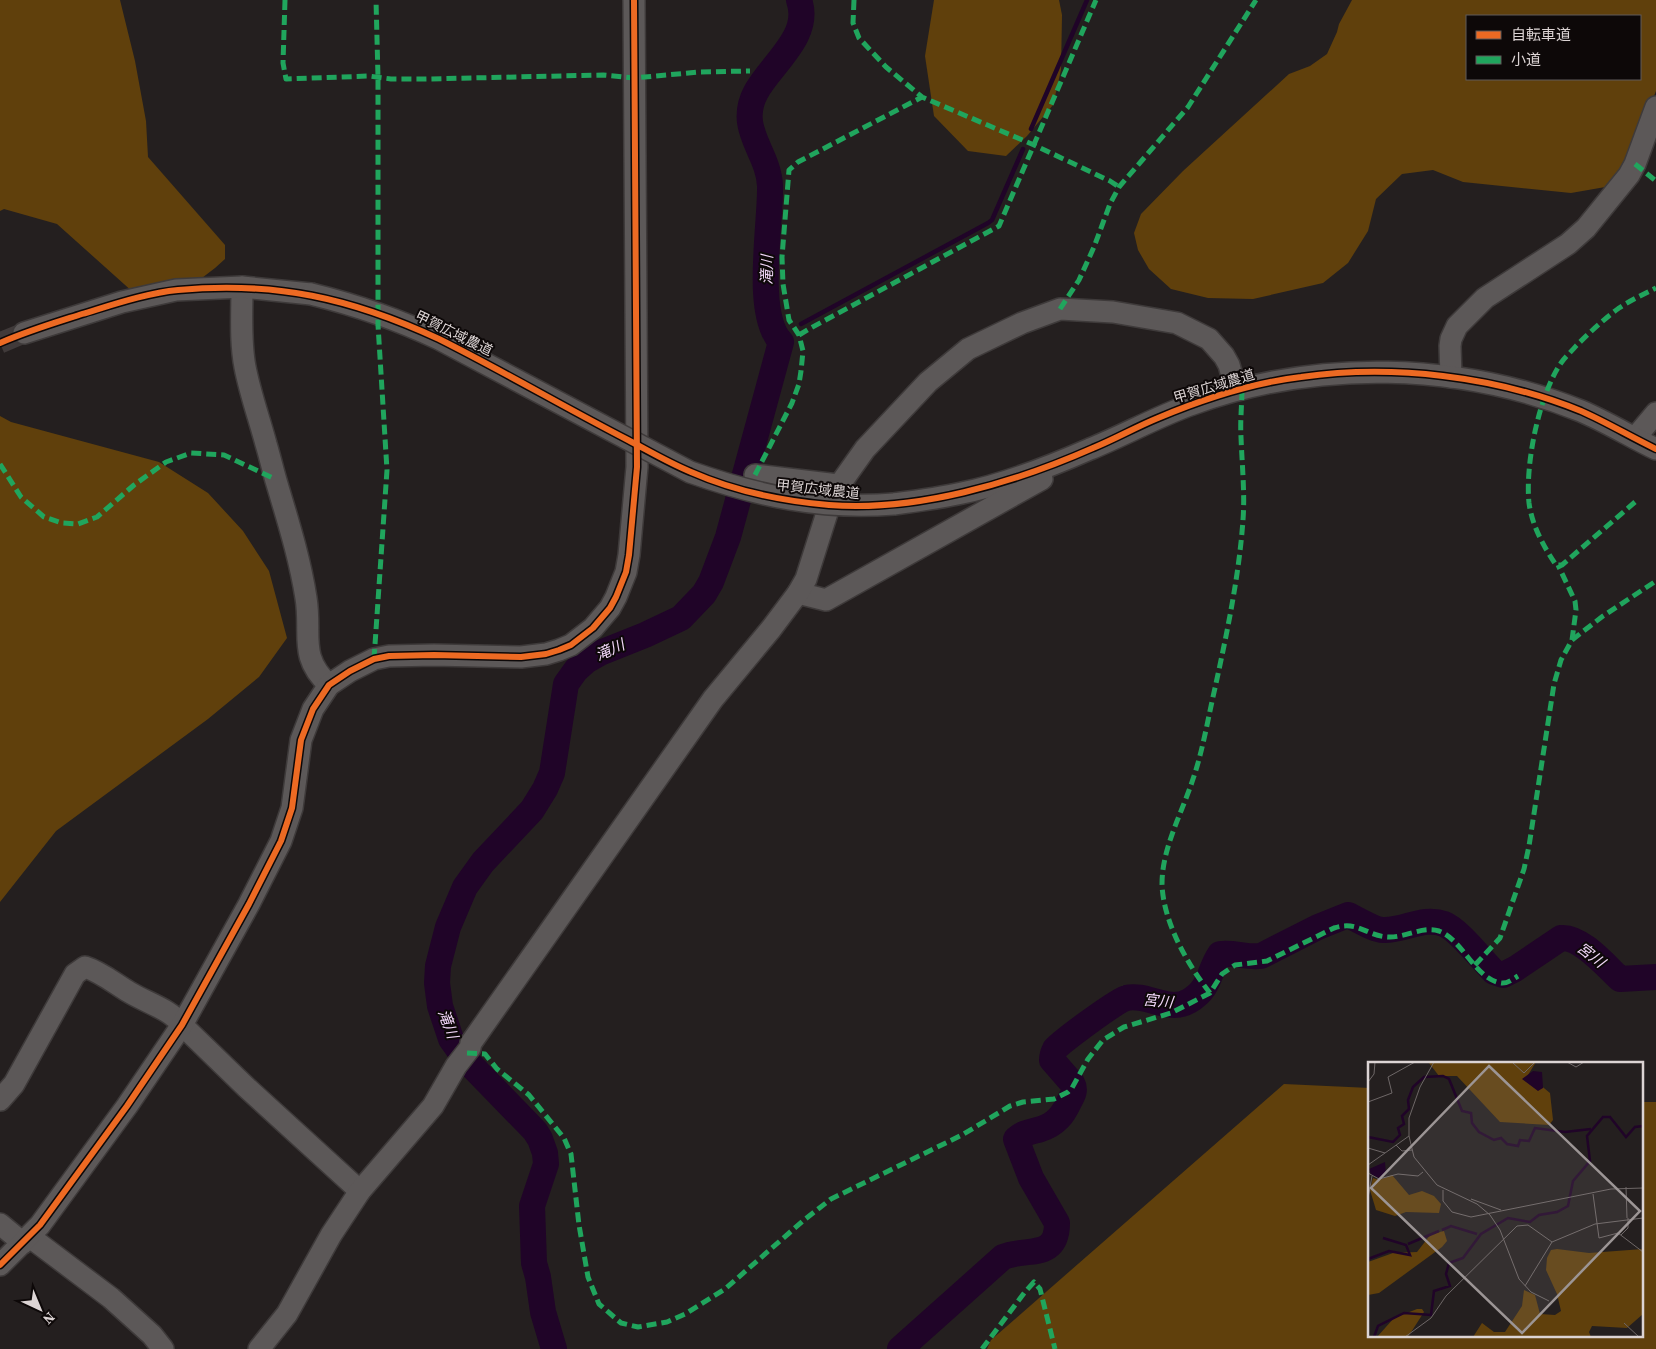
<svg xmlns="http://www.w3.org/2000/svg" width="1656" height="1349" viewBox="0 0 1656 1349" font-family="'Source Serif 4','Noto Sans JP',serif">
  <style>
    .forest { fill: #60400c; fill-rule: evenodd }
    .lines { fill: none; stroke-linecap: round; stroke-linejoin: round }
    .stream { stroke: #200428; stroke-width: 4.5 }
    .river { stroke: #200428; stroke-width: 26 }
    .minor-tunnel { stroke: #403a3a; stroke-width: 21; stroke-dasharray: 21 11; stroke-linecap: butt }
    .minor-casing { stroke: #3e3a3a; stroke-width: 24 }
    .minor { stroke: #5c5858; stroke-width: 21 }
    .minor-bridge-casing { stroke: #3e3a3a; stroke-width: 24; stroke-linecap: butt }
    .minor-bridge { stroke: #5c5858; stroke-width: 21 }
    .quiet { stroke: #20a55d; stroke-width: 5; stroke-dasharray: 10 5; stroke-linecap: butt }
    .cycleway-casing { stroke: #0d0808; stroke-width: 9 }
    .cycleway { stroke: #ed6a23; stroke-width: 6 }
    .labels { text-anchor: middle; stroke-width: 4; stroke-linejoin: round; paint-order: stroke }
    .street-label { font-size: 14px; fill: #dcd4d4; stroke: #0d0808 }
    .water-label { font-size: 15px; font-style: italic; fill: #f2d7f9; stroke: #0d0808 }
    .inset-river { fill: none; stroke: #200428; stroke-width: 2.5 }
    .inset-road { fill: none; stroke: #6e6767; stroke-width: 1 }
    .view { fill: #9c9595; fill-opacity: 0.15; stroke: #9c9595; stroke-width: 2.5 }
    .inset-edge { fill: none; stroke: #dcd4d4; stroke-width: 2.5 }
  </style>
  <rect width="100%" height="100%" fill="#241f1f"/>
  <g class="forest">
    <path d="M 0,0 L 120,0 L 135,61 L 146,121 L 148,157 L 225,245 L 225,259 L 215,268 L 181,294 L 134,293 L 57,224 L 4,209 L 0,211 Z"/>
    <path d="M 934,0 L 1059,0 L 1062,15 L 1061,70 L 1053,105 L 1027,136 L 1006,156 L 968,151 L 934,116 L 925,56 Z"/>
    <path d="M 1352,0 L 1656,0 L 1656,91 L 1641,128 L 1630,161 L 1611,186 L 1571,193 L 1463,182 L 1433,170 L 1402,174 L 1376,199 L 1368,231 L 1348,263 L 1323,283 L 1253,299 L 1208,298 L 1171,289 L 1149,269 L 1138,250 L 1134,233 L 1141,214 L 1183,171 L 1289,74 L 1310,66 L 1327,54 L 1337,32 L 1339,24 ZM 1467,16 L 1640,16 L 1640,79 L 1467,79 Z"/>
    <path d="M 0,416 L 11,422 L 159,462 L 208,493 L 243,531 L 269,571 L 287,638 L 259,677 L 208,719 L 56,831 L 0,902 Z"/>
    <path d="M 1284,1084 L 1370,1088 L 1370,1335 L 1642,1335 L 1642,1102 L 1656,1102 L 1656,1349 L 987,1349 L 991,1340 Z"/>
  </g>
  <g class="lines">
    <g class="stream">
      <path d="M 1031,129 L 1087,0"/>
      <path d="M 801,324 L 988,223 L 992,220 L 1023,149"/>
    </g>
    <g class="river">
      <path d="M 554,1349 L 543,1312 L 538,1277 L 534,1263 L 532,1206 L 546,1164 L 545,1153 L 540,1139 L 535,1131 L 466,1060 L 451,1039 L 440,1006 L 437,983 L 438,966 L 448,927 L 465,887 L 483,862 L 532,810 L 545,789 L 552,773 L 566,684 L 576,670 L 586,661 L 600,653 L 645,635 L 681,618 L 704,594 L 711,582 L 728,537 L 781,342 C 754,314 771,224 770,186 C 769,152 736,129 756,92 C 771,64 812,36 799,0"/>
      <path d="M 900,1349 L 1003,1257 C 1026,1247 1057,1261 1057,1223 L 1031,1178 L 1016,1139 C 1024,1132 1031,1132 1041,1129 C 1056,1124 1063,1115 1069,1102 C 1073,1095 1076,1090 1072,1083 L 1052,1060 C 1052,1057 1053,1053 1055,1049 C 1058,1044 1119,999 1126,998 C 1147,993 1168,1013 1189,1001 C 1211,988 1208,972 1220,954 C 1234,952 1247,958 1261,956 L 1318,927 L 1348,915 C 1357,919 1374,930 1383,930 C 1404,931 1423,916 1444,924 C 1459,930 1481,959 1494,972 L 1503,975 L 1515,969 L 1561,938 C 1581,936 1606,966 1620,979 L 1656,977"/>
    </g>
    <path class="minor-tunnel" d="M 0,343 L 24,333"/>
    <g class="minor-casing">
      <g id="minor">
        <path d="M 242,287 C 242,314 240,341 245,367 C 250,393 259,418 266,444 C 270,457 273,471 277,484 C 288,521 300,559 306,598 C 312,635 298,656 329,685"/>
        <path d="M 24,333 L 122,302 L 176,290 L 242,287 L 311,294"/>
        <path d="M 1451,377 L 1450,346 L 1451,339 L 1457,326 L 1485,298 L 1568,244 L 1586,228 L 1629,175 L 1635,164 L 1656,107"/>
        <path d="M 1635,438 L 1656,413"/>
        <path d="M 755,475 L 838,485"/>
        <path d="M 894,504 C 917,501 940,498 962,493 C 1006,484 1049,467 1090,449 C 1125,435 1158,416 1193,404 C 1317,359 1459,362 1581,411 C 1607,422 1631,437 1656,449"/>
        <path d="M 798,593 L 826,600 L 1042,479"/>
        <path d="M 0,1100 L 14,1084 L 75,974 L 85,967 C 101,972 114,983 129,992 C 147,1003 170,1009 182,1025 L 246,1087 L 360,1191"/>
        <path d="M 0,1224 L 23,1243"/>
        <path d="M 30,1237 L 111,1298 L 152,1335 L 163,1349"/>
        <path d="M 0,1265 L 40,1225 L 127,1106 L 182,1025 L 249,904 L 281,841 L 292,808 L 301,740 L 313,709 L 329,685 L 350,671 L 374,659 L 389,656 L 434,655 L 521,657 L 546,654 L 559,650 L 571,645 L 593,628 L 610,608 L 616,597 L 626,572 L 629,555 L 637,467 L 634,0"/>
        <path d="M 259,1349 L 287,1314 L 331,1235 L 360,1191 L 433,1106 L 456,1066 L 470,1048 L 471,1043 L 713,699 L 771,629 L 798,593 L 806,579 L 833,494 L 865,449 L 928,382 L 968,349 L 1022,323 L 1060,309 L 1113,312 L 1177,323 L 1209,339 L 1224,356 L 1229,365 L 1236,390"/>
      </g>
    </g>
    <use href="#minor" class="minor"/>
    <g class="minor-bridge-casing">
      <path id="minor-bridge" d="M 311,294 C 356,305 397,319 439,339 L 690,472 C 758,496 822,510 894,504"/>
    </g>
    <use href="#minor-bridge" class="minor-bridge"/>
    <g class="quiet">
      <path d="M 285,0 L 283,63 L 286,79 L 369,76 L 391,79 L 426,79 L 603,75 L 634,78 L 699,72 L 750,71"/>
      <path d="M 854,0 L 853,23 L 859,38 L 886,67 L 922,97 L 1034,145 L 1110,181 L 1119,187"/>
      <path d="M 1635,164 L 1656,181"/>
      <path d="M 1060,309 L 1079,280 L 1094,247 L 1110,204 L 1119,187 L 1188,107 L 1256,0"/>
      <path d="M 799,335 L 809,329 L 999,226 L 1096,0"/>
      <path d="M 0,464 L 21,497 L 44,517 L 62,523 L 78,524 L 97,517 L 134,485 L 166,462 L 191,453 L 224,455 L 275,479"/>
      <path d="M 755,475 L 792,403 L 799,384 L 801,371 L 803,351 L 799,335 L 789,320 L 783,284 L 782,257 L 789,170 L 798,162 L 922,97"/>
      <path d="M 1635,502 L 1562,565 L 1556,565 C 1544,547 1532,526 1529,503 C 1525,464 1539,395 1561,363 C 1565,357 1571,352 1576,346 C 1589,333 1604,319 1619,308 C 1631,300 1644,294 1656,288"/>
      <path d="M 1572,640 L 1603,616 L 1656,581"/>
      <path d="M 374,659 L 387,470 L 378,325 L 378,77 L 376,0"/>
      <path d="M 1475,965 L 1500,938 L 1524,869 L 1529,846 L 1554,684 L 1561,660 L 1572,640 L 1576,610 L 1575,601 L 1558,565"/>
      <path d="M 1210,993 C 1187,964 1163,921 1162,884 C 1162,848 1182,813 1193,779 C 1203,750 1208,718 1215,688 C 1227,633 1239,576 1243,520 C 1245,493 1242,465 1241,437 C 1240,421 1242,404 1242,388"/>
      <path d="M 467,1053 L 485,1054 L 497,1069 L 529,1095 L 564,1138 L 571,1154 L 579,1225 L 588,1277 L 599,1304 L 621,1323 L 638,1327 L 667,1322 L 685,1314 L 725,1289 L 804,1220 L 831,1199 L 962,1135 L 1010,1106 L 1023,1102 L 1054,1099 L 1068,1092 L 1072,1088 L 1088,1059 L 1103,1040 L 1124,1027 L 1171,1013 L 1210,993 L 1222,974 L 1235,965 L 1267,961 L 1334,928 C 1359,920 1367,937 1390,937 C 1406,937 1423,926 1439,931 C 1463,940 1475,979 1501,983 C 1507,984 1513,979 1518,976"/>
      <path d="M 982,1349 L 1025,1292 L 1034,1282 L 1040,1289 L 1055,1349"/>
    </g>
    <g class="cycleway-casing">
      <g id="cycleway">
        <path d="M 0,343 C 27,331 54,323 82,314 C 112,305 147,293 178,290 C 275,281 351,298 439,339 C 503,371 564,407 628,440 C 649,451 669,463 691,472 C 734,491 782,501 829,505 C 916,512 1014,483 1093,448 C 1115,439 1136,427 1158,418 C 1203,399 1251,383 1301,377 C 1392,364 1495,376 1581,411 C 1606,422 1631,437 1656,449"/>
        <path d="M 0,1265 L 40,1225 L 127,1106 L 182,1025 L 249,904 L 281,841 L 292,808 L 301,740 L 313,709 L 329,685 L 350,671 L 374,659 L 389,656 L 434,655 L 521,657 L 546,654 L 559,650 L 571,645 L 593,628 L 610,608 L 616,597 L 626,572 L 629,555 L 637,467 L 634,0"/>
      </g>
    </g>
    <use href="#cycleway" class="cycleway"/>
  </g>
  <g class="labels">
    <g class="street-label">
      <text transform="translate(454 333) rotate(26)" y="5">甲賀広域農道</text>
      <text transform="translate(1214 386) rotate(-17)" y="5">甲賀広域農道</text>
      <text transform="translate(818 489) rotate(6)" y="5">甲賀広域農道</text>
    </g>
    <g class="water-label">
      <text transform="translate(767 270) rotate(-89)" y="5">滝川</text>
      <text transform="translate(610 650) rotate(-24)" y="5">滝川</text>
      <text transform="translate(1591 955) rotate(38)" y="5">宮川</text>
      <text transform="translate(1158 1001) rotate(6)" y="5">宮川</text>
      <text transform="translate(448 1024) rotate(69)" y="5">滝川</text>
    </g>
  </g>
  <g transform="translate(1368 1062)">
    <rect width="275" height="275" fill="#241f1f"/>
    <path d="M 168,0 L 160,13 L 182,31 L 185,58 L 181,63 L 132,60 L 89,14 L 71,14 L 61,1 ZM 24,113 L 41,133 L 54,129 L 66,134 L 73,142 L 71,151 L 38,150 L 27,154 L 8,148 L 2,128 L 5,116 L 11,118 ZM 76,169 L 79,179 L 74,185 L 11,231 L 0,233 L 0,200 L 25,191 L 49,190 L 63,172 ZM 189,187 L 221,191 L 275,187 L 275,252 L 259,266 L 224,264 L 221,270 L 223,275 L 105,275 L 114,261 L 126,270 L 137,270 L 154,244 L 156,228 L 167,233 L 172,252 L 187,253 L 193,249 L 189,232 L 178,208 L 179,196 L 183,188 ZM 49,247 L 54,247 L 56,250 L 40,275 L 9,275 L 26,256 Z" fill="#60400c"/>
    <path d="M 165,9 L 174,10 L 175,26 L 170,29 L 154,17 ZM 17,100 L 18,113 L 10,116 L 3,112 L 1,107 Z" fill="#200428"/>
    <path class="inset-river" d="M 0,75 L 25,80 L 32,73 L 30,66 L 36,62 L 34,54 L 41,47 L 40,38 L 45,25 L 56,15 L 75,14 L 81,17 L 94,49 L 103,51 L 104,61 L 111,70 L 126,78 L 133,76 L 139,82 L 150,84 L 152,78 L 161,79 L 167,66 L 197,70 L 223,67M 74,168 L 83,164 L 109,172M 40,182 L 71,169M 0,197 L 21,189 L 42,193 L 38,183 L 15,176M 6,275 L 10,264 L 36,251 L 63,253 L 66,229 L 82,224 L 78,212 L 81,201 L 95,196 L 113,172 L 140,156 L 162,160 L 171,153 L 189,150 L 200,144 L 205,119 L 222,99 L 219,74 L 235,55 L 242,55 L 258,75 L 267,65 L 275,64"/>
    <path class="inset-road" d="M 66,0 L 52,25 L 41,56 L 41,74 L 46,95 L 69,123 L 109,142 L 122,153 L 132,168 L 151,217 L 163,230 L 181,239M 144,0 L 156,11 L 167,0M 199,0 L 208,5 L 216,0M 0,20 L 6,12 L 7,0M 0,40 L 24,31 L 20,15 L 47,0M 28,83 L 34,89 L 44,88M 0,86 L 17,91 L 41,74M 0,103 L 17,91M 0,111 L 11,117 L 30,112 L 50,114 L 55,110M 258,125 L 259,156M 75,128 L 75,139 L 84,150 L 103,155 L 243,127 L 275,126M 225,132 L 231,176 L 250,171 L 275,190M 0,136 L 4,114M 103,137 L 133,148M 253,173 L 260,166 L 260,156M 157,224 L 184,180M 256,261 L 271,275M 37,275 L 63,256 L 78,234 L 149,164 L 160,163 L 184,180 L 227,162 L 275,156"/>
    <path class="view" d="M 121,4 L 272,149 L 154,271 L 3,126 Z"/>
    <rect width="275" height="275" class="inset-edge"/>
  </g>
  <rect x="1466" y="15" width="175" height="65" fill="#0d0808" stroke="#605a5a"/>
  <rect x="1476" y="31" width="25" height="8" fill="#ed6a23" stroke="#605a5a"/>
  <text x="1511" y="40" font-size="15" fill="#dcd4d4">自転車道</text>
  <rect x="1476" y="56" width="25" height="8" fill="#20a55d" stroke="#605a5a"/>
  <text x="1511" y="65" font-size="15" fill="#dcd4d4">小道</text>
  <g transform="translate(40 1309) rotate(136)" stroke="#0d0808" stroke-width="4" paint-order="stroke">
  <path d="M0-4L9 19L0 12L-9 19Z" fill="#dcd4d4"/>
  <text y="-8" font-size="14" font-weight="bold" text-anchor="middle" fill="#dcd4d4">N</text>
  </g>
</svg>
